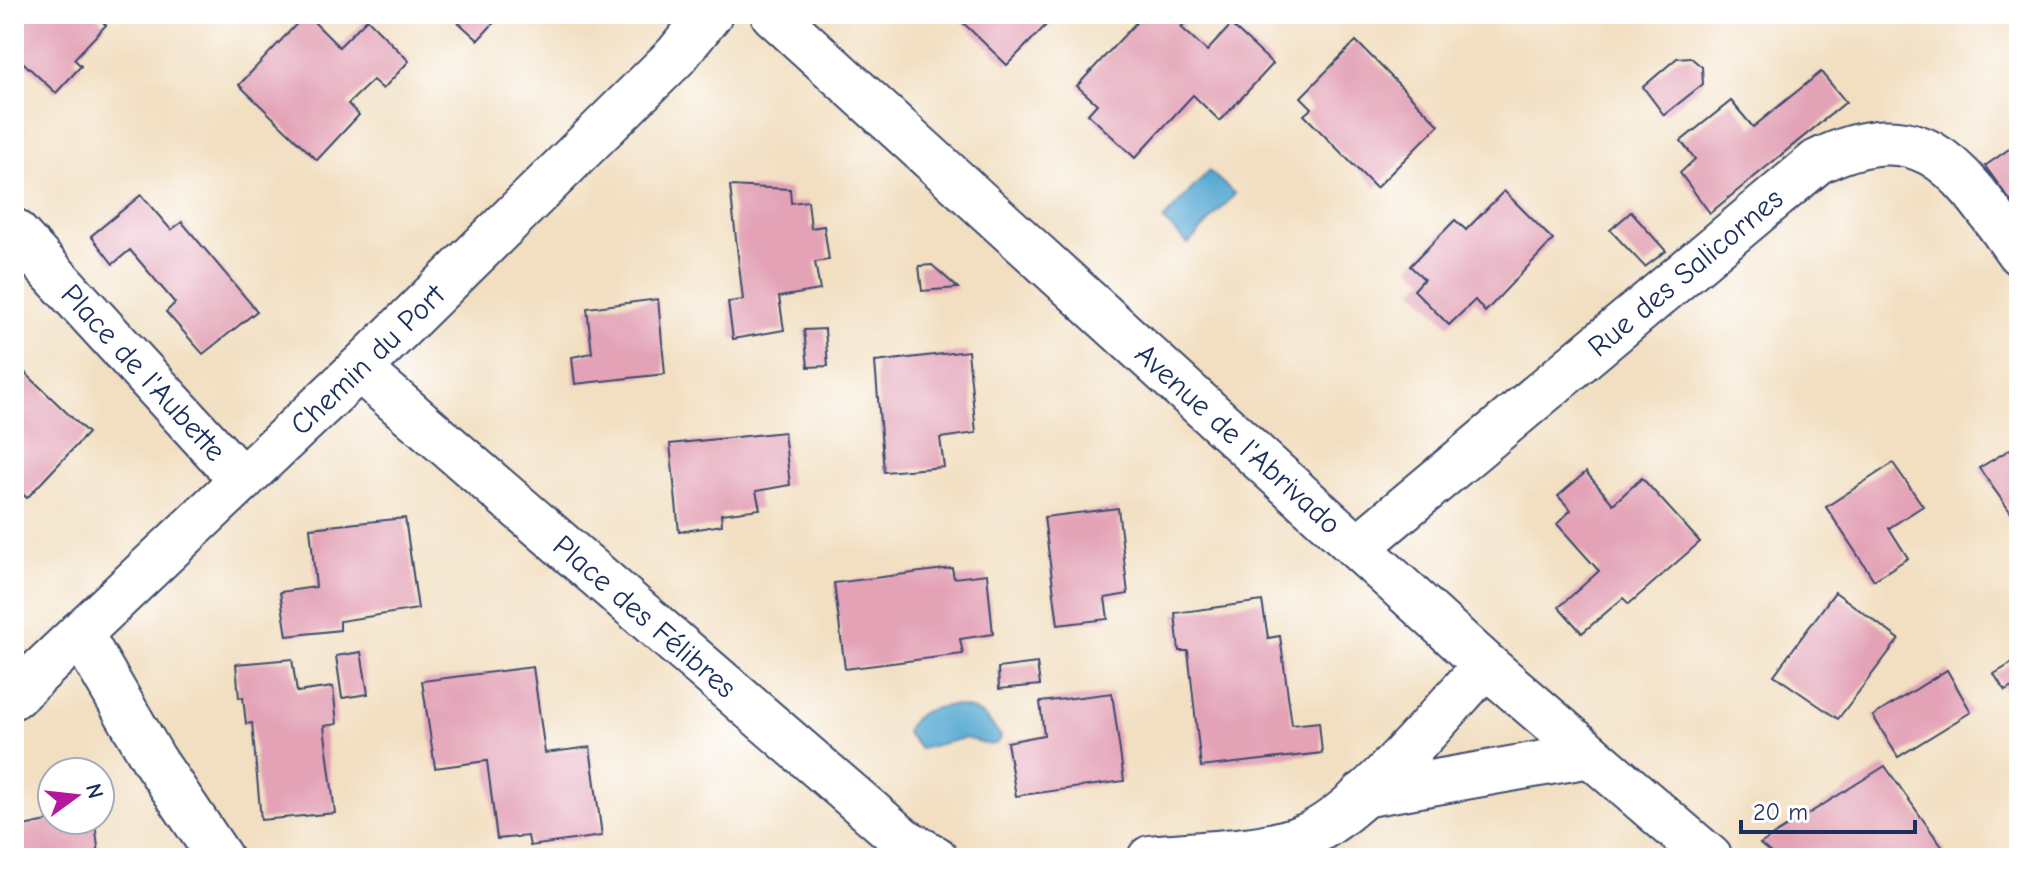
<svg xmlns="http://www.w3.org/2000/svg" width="2033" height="872" viewBox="0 0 2033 872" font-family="'Comic Neue',sans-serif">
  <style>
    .water { fill: #55a9d1; stroke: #386c98; stroke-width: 2 }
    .building { fill: #e3a2b6 }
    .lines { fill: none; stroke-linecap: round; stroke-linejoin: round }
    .pedestrian-casing { stroke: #3b496d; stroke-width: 48 }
    .minor-casing { stroke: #3b496d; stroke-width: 48 }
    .tertiary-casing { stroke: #3b496d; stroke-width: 48 }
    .pedestrian { stroke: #fff; stroke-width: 44 }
    .minor { stroke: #fff; stroke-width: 44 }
    .tertiary { stroke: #fff; stroke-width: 44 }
    .labels { text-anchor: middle; stroke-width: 8; stroke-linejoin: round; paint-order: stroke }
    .street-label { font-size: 30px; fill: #1b2f5e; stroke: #fff }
  </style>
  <rect width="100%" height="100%" fill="#fff"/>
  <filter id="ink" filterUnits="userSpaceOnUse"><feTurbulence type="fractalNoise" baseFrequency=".0125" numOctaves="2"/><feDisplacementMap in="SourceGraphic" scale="16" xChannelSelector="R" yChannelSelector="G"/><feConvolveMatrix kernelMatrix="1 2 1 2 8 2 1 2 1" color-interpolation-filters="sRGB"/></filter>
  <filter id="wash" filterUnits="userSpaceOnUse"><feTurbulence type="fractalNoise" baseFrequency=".006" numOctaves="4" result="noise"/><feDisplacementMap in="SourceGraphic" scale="32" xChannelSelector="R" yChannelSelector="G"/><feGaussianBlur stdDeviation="1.8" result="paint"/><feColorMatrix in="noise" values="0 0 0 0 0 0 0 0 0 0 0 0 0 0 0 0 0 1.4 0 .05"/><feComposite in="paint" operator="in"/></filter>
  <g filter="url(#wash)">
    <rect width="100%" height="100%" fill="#f2dfc1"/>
    <g class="water">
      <path d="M 1209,171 L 1235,194 L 1188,244 L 1163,220 Z"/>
      <path d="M 953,705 C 977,709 987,716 1001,737 L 998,743 L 990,745 L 965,738 L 920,749 L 906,732 C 913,711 932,708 953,705 Z"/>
    </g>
    <g id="blocks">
      <g class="building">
        <path d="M 14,14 L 94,14 L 106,25 L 74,59 L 81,66 L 56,93 L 14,54 Z"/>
        <path d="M 306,14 L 339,47 L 367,19 L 409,61 L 383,89 L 373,80 L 348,104 L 359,115 L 317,160 L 239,85 Z"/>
        <path d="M 449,14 L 502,14 L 478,40 Z"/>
        <path d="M 954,14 L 1057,14 L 1007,65 Z"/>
        <path d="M 1144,14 L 1176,14 L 1186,22 L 1181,27 L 1207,51 L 1231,25 L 1273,64 L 1220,121 L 1193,95 L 1135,158 L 1088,114 L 1097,104 L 1077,86 Z"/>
        <path d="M 1356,41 L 1439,125 L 1376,188 L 1304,115 L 1312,108 L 1301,97 Z"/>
        <path d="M 1690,57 L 1702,67 L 1703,84 L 1664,115 L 1643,87 L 1677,58 Z"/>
        <path d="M 1821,72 L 1846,102 L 1710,213 L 1680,173 L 1695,159 L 1681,141 L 1731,101 L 1753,127 Z"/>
        <path d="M 2019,142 L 2019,213 L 1985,166 Z"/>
        <path d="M 730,186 L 790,189 L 791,203 L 808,201 L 811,228 L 824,226 L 829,260 L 815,262 L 820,290 L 779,297 L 784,330 L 733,339 L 728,302 L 743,300 Z"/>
        <path d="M 1504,191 L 1553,240 L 1485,312 L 1475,300 L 1449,325 L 1414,290 L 1424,279 L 1410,266 L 1455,220 L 1466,230 Z"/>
        <path d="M 141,195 L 171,230 L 182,222 L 257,311 L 203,354 L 166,312 L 175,303 L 130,250 L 113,264 L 91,236 Z"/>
        <path d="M 1631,212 L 1666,251 L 1645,267 L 1610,230 Z"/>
        <path d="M 932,265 L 958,288 L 922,291 L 919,266 Z"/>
        <path d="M 658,299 L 665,374 L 575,384 L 572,357 L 592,353 L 587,308 Z"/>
        <path d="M 825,329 L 828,366 L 808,367 L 804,330 Z"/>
        <path d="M 968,351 L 976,433 L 940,438 L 944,467 L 884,472 L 875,362 Z"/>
        <path d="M 14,362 L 88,433 L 27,498 L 14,486 Z"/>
        <path d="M 784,432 L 790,485 L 756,491 L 760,509 L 721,514 L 722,525 L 679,532 L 670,444 Z"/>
        <path d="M 2019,444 L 2019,524 L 1979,468 Z"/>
        <path d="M 1893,463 L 1923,506 L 1889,528 L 1908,558 L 1874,580 L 1826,507 Z"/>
        <path d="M 1586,472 L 1613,504 L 1642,478 L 1700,542 L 1629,604 L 1623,598 L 1582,633 L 1559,607 L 1599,571 L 1557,524 L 1571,510 L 1558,496 Z"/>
        <path d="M 1118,508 L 1128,594 L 1105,598 L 1108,619 L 1058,625 L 1044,517 Z"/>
        <path d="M 405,518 L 418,609 L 340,621 L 340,630 L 287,636 L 280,592 L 316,587 L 310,528 Z"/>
        <path d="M 952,568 L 954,578 L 987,574 L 993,634 L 960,639 L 963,654 L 845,669 L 834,583 Z"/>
        <path d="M 1835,592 L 1899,639 L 1838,719 L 1774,675 Z"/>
        <path d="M 1262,601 L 1268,638 L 1280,636 L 1292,725 L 1319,722 L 1322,753 L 1201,767 L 1188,651 L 1179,651 L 1175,613 Z"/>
        <path d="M 361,652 L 368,694 L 342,698 L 336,656 Z"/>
        <path d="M 292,659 L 297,692 L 333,687 L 337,724 L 324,726 L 335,813 L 261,820 L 252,723 L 246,724 L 243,697 L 239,698 L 236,664 Z"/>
        <path d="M 2019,659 L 2019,683 L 2005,691 L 1994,674 Z"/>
        <path d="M 1037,663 L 1040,685 L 999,689 L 998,668 Z"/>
        <path d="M 533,667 L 545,753 L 590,747 L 602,836 L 530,846 L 528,836 L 497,839 L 487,761 L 435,768 L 422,681 Z"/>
        <path d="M 1947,670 L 1971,712 L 1898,757 L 1873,716 Z"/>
        <path d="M 1112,693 L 1124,781 L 1016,796 L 1007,742 L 1044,735 L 1040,702 Z"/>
        <path d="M 1885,766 L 1950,858 L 1777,858 L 1760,844 Z"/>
        <path d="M 52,820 L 95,820 L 99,858 L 14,858 L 14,828 Z"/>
      </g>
    </g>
  </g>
  <g filter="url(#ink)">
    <use href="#blocks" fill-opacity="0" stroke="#3b496d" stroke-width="2"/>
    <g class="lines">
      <g class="pedestrian-casing">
        <path id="pedestrian" d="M 80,633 L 154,760 L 220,858"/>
      </g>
      <g class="minor-casing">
        <g id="minor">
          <path id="s1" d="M 14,231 L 242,480"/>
          <path id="s2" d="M 359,369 L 902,839 L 935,858"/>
          <path id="s3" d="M 1359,546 L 1817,162 C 1926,109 1961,172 2019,253"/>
          <path id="s4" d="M 14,696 L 359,369 L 676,56 L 710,14"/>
          <path d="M 1362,795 L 1590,755"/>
          <path d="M 1150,858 C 1197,853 1259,854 1303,837 C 1357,817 1443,711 1486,665"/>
        </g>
      </g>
      <g class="tertiary-casing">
        <g id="tertiary">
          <path id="s5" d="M 773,14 L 1486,665 L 1710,858"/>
        </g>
      </g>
      <use href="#pedestrian" class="pedestrian"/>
      <use href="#minor" class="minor"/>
      <use href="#tertiary" class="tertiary"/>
    </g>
  </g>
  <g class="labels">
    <g class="street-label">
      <text dy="10" stroke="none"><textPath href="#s3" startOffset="426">Rue des Salicornes</textPath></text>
      <text dy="10" stroke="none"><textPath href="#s4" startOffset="488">Chemin du Port</textPath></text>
      <text dy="10" stroke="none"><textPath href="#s1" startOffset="192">Place de l'Aubette</textPath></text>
      <text dy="10" stroke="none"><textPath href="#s5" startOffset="630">Avenue de l'Abrivado</textPath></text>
      <text dy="10" stroke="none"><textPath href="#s2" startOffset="378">Place des Félibres</textPath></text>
    </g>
  </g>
  <rect width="2033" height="872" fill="none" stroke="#fff" stroke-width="48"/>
  <g transform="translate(76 796) rotate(75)"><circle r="38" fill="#ffffff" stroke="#a4acbf" stroke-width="2"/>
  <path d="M0-6L14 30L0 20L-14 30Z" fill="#b5179e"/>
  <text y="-12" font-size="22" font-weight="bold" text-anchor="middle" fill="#1b2f5e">N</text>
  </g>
  <path d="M1741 820v12h174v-12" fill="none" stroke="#1b2f5e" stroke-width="4"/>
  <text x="1753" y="820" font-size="24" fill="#1b2f5e" stroke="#ffffff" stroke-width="6" paint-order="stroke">20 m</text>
</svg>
